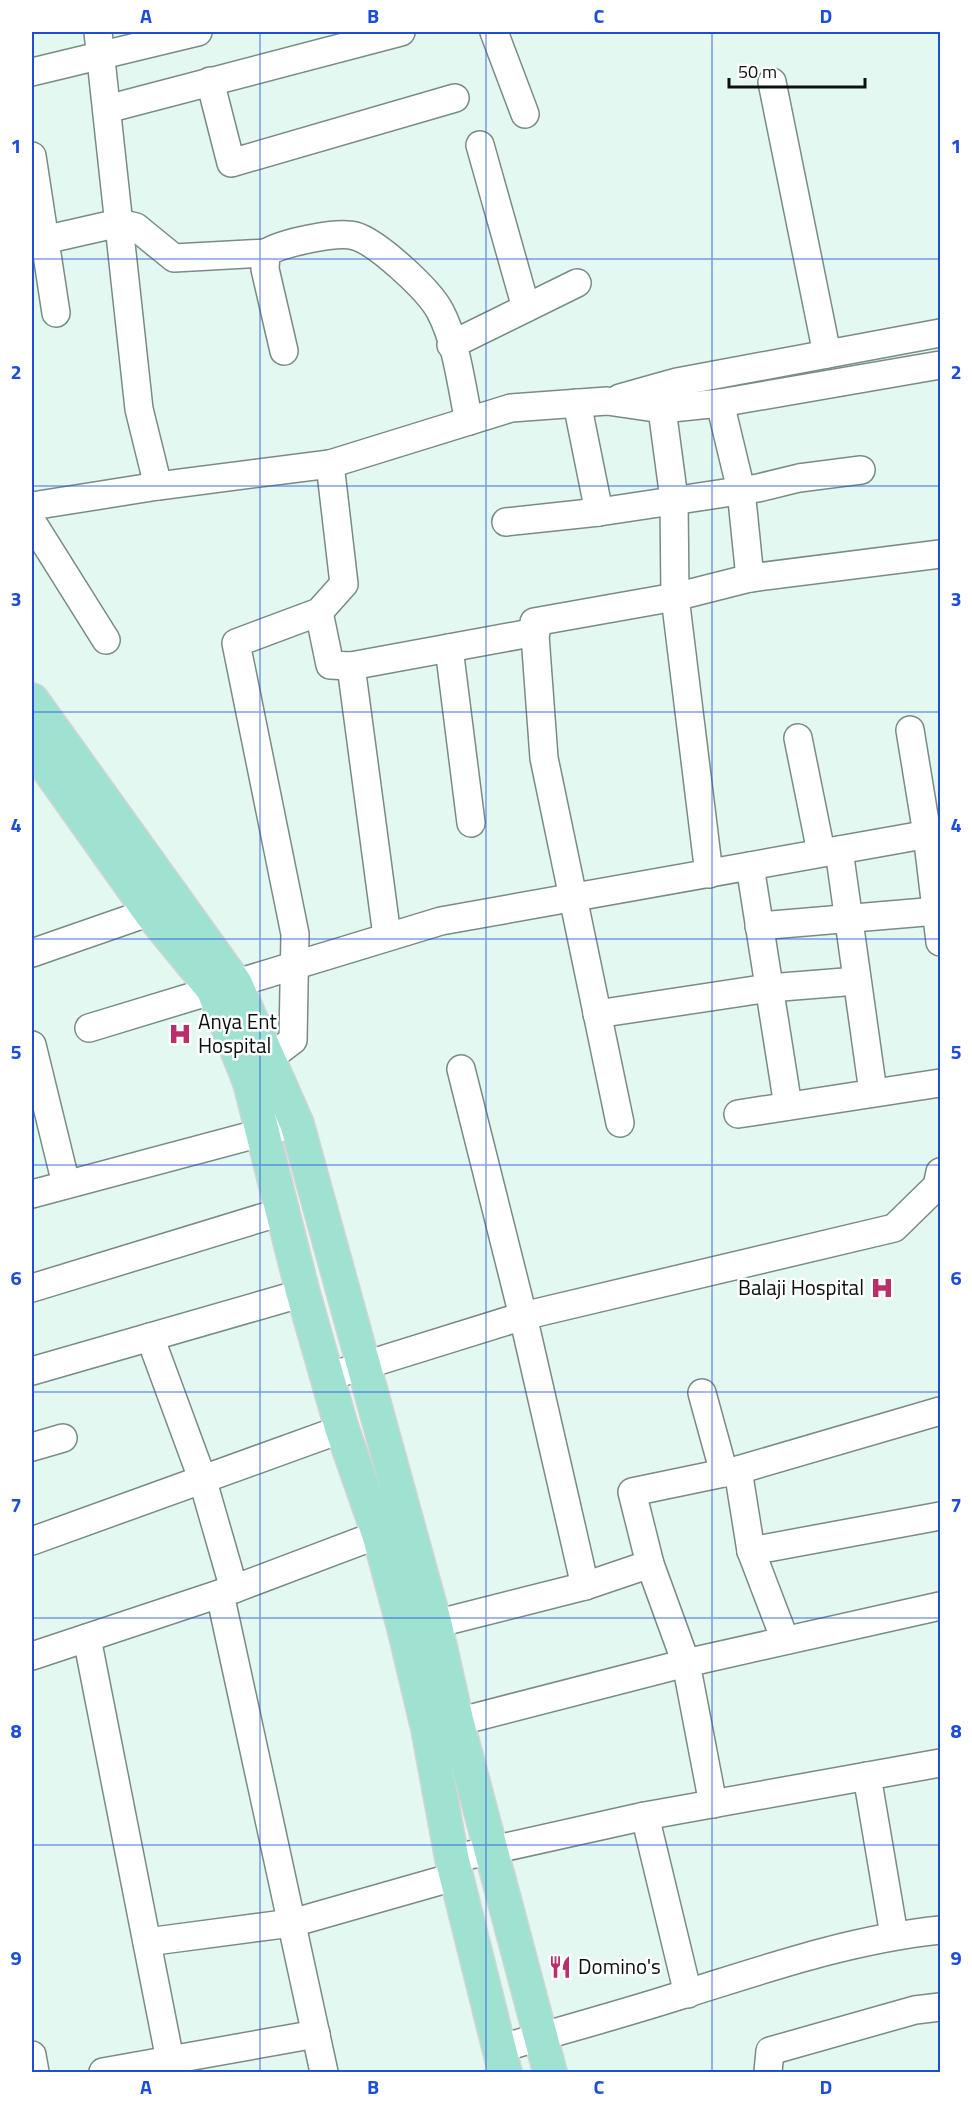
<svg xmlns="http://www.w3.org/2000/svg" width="972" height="2104" viewBox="0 0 972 2104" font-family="'Titillium Web',sans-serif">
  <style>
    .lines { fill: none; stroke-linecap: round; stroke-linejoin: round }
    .minor-casing { stroke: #798b85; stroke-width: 30 }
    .major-casing { stroke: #d3d4d4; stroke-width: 36 }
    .minor { stroke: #fff; stroke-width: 27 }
    .major { stroke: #9fe2d1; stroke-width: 33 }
    .grid { fill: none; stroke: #1d4ed8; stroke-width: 1.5; stroke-opacity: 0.55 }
    .labels { text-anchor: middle; stroke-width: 5; stroke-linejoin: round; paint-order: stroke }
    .poi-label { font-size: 21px; fill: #0a110f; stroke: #fff; text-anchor: start }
    .neatline { fill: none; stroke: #1d4ed8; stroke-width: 2 }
    .grid-label { font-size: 20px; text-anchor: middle; font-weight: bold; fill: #1d4ed8 }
  </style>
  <rect width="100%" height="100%" fill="#e4f8f2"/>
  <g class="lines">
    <g class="minor-casing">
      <g id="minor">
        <path d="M 98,32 L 139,409 L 158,486"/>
        <path d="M 494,32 L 525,114"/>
        <path d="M 32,72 L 198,32"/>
        <path d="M 210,81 L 231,163 L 455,98"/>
        <path d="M 772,82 L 827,354"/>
        <path d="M 107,109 L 401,32"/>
        <path d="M 480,145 L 526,308"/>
        <path d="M 32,156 L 56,313"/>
        <path d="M 44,240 L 119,223 L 136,227 L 174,258 L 266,253"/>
        <path d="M 451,345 L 577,283"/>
        <path d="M 284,351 L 265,269 L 266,253 C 281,243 337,231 355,236 C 377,242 429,290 440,311 C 457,343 461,385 469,421"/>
        <path d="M 620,398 L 677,382 L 940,333"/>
        <path d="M 577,403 L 599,512"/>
        <path d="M 720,403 L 741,490 L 750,578"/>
        <path d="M 662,409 L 674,499 L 675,597 L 709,874"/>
        <path d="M 32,506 L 158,486 L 330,464 L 511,408 L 607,401 L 662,409 L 720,403 L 940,365"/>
        <path d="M 32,522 L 106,640"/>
        <path d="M 506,522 L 599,512 L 758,488 L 799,478 L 861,470"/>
        <path d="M 319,612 L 330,665 L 351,666 L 536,632"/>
        <path d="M 449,648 L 471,823"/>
        <path d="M 351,666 L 387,936"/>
        <path d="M 910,730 L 927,834 L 940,942"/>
        <path d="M 798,738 L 821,852"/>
        <path d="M 839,850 L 873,1092"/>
        <path d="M 750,866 L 788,1106"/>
        <path d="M 759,926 L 937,911"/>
        <path d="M 32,953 L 150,912"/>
        <path d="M 597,1014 L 769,988 L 857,981"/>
        <path d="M 89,1028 L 441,921 L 940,832"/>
        <path d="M 32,1045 L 66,1184"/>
        <path d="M 250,1066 L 268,1059 L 293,1040 L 295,934 L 236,643 L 319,612 L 344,584 L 330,464"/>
        <path d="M 461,1069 L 523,1316 L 585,1586"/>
        <path d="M 738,1114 L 940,1083"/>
        <path d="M 620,1123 L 544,758 L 534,622 L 675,597 L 750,578 L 940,554"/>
        <path d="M 32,1194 L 283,1127"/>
        <path d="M 32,1288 L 284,1211"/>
        <path d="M 150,1337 L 202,1478 L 234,1589"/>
        <path d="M 32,1371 L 303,1293"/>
        <path d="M 327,1377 L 523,1316 L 894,1228 L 937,1186 L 940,1172"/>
        <path d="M 702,1393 L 724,1473"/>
        <path d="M 32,1447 L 63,1438"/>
        <path d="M 738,1470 L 751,1551 L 785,1640"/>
        <path d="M 32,1541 L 342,1429"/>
        <path d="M 751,1551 L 940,1516"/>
        <path d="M 220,1594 L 324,2072"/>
        <path d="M 435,1624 L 585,1586 L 650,1564"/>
        <path d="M 87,1638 L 170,2060"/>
        <path d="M 32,1656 L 234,1589 L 398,1527"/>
        <path d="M 457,1722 L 686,1663 L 940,1606"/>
        <path d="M 867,1776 L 894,1935"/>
        <path d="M 713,1804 L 686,1663 L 650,1564 L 632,1492 L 738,1470 L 940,1411"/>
        <path d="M 645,1816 L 688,1994"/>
        <path d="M 452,1859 L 645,1816 L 940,1763"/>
        <path d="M 147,1942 L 292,1923 L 457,1876"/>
        <path d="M 499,2049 C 562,2030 626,2013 688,1993 C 771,1967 853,1939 940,1930"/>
        <path d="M 32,2055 L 35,2072"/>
        <path d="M 103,2072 L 316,2034"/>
        <path d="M 768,2072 L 770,2051 L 915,2010 L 940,2007"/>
      </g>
    </g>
    <g class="major-casing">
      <g id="major">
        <path d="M 32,700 L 235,983 L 297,1124 L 435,1624 L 457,1722 L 550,2072"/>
        <path d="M 32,746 L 150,912 L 213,989 L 250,1083 L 303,1293 L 342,1429 L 379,1535 L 405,1632 L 428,1729 L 452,1859 L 505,2072"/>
      </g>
    </g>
    <use href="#minor" class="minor"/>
    <use href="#major" class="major"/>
  </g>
  <path class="grid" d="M 260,32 L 260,2072M 486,32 L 486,2072M 712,32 L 712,2072M 32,259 L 940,259M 32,486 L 940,486M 32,712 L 940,712M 32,939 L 940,939M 32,1165 L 940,1165M 32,1392 L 940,1392M 32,1618 L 940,1618M 32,1845 L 940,1845"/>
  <defs>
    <g id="hospital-bare" transform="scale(1.8)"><path d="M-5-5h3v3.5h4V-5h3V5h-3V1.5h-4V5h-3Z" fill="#ba2f69" stroke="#fff" stroke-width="2.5" paint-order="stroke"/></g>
    <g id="restaurant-bare" transform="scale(1.8)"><path d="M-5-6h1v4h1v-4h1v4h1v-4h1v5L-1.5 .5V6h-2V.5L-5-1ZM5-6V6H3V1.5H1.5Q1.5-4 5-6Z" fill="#ba2f69" stroke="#fff" stroke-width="2.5" paint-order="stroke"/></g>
  </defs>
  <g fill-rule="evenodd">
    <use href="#hospital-bare" x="180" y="1034"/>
    <use href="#hospital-bare" x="882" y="1288"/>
    <use href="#restaurant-bare" x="560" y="1967"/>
  </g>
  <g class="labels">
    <g class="poi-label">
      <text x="198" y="1029">Anya Ent<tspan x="198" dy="24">Hospital</tspan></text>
      <text x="864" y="1295" text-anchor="end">Balaji Hospital</text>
      <text x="578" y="1974">Domino's</text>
    </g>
  </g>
  <rect width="972" height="2104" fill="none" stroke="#ffffff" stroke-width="66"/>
  <path d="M729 78v9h136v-9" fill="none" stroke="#0a110f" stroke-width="3"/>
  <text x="738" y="78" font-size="18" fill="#0a110f" stroke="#ffffff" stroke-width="4.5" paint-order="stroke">50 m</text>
  <rect x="33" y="33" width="906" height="2038" class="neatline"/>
  <g class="grid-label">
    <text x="146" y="23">A</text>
    <text x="373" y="23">B</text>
    <text x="599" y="23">C</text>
    <text x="826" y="23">D</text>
    <text x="16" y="153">1</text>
    <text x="956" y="153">1</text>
    <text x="16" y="379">2</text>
    <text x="956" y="379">2</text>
    <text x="16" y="606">3</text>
    <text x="956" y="606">3</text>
    <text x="16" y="832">4</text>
    <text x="956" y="832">4</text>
    <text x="16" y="1059">5</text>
    <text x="956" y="1059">5</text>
    <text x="16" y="1285">6</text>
    <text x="956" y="1285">6</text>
    <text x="16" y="1512">7</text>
    <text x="956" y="1512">7</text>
    <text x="16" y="1738">8</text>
    <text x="956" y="1738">8</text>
    <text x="16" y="1965">9</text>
    <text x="956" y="1965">9</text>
    <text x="146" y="2094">A</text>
    <text x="373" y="2094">B</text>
    <text x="599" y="2094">C</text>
    <text x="826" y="2094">D</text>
  </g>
</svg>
